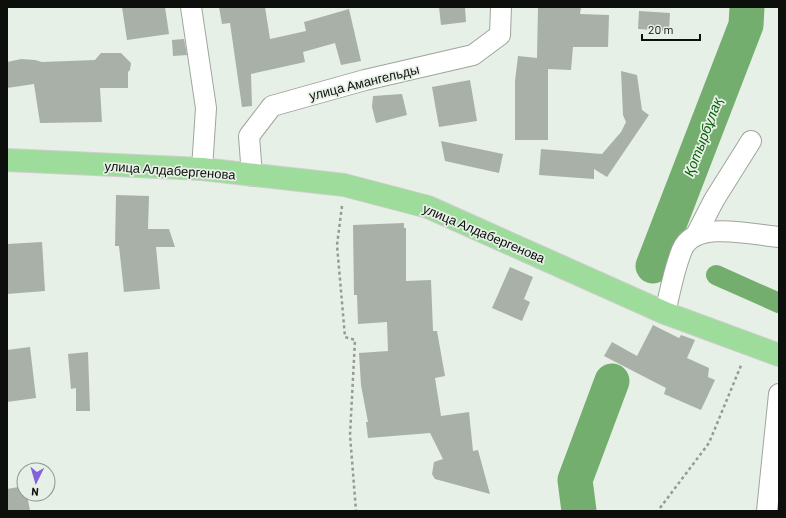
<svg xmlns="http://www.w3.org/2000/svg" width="786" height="518" viewBox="0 0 786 518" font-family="Barlow,sans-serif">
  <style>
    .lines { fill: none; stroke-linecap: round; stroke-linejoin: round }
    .canal { stroke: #74ae6f; stroke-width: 20 }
    .river { stroke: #74ae6f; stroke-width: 35 }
    .building { fill: #a8b0a7 }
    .minor-casing { stroke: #9da59c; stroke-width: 22 }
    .major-casing { stroke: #cecfce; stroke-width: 24 }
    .path { stroke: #949b94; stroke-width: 2.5; stroke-dasharray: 3 3; stroke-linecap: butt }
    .minor { stroke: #fff; stroke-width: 20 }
    .major { stroke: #9ddc9a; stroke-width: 22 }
    .labels { text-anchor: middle; stroke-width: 3.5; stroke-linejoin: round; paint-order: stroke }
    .street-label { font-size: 13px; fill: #0c0f0c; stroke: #e7f0e6 }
    .water-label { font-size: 14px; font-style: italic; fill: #075e06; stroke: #e7f0e6 }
  </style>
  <rect width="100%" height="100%" fill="#e7f0e6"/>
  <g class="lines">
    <path class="canal" d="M 716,275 L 779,303"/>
    <g class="river">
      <path d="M 653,266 L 746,25 L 747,7"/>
      <path d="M 579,511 L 575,480 L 612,381"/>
    </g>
  </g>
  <g class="building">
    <path d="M 122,7 L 165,7 L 169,34 L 127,40 Z"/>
    <path d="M 219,7 L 265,7 L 270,39 L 306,31 L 304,22 L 349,9 L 361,61 L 341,65 L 335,43 L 303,52 L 305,62 L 251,74 L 252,106 L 242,107 L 230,23 L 222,24 Z"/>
    <path d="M 439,7 L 465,7 L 466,22 L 441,25 Z"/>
    <path d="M 538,7 L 581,7 L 580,14 L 609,15 L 608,47 L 573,47 L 571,70 L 548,69 L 548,140 L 515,140 L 515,81 L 518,56 L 537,58 Z"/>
    <path d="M 639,11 L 670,13 L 669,31 L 638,29 Z"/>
    <path d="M 184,39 L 187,55 L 173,56 L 172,40 Z"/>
    <path d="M 101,53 L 121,53 L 131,63 L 130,70 L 128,72 L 128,88 L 100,88 L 102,122 L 40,123 L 34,84 L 7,88 L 7,62 L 21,59 L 35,60 L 42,62 L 95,60 Z"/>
    <path d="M 621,71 L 637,75 L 642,110 L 649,115 L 607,177 L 594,169 L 594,179 L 539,175 L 541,149 L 602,154 L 621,132 L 626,122 L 623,115 Z"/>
    <path d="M 470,80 L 477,121 L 439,127 L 432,87 Z"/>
    <path d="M 402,94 L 407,115 L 376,123 L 372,107 L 373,96 Z"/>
    <path d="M 441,141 L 503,154 L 499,173 L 445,161 Z"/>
    <path d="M 116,195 L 149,196 L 148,229 L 169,229 L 175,247 L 156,247 L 160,289 L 124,292 L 119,246 L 115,246 Z"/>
    <path d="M 404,223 L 404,228 L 406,228 L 406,281 L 431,280 L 433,331 L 437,331 L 445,376 L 435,378 L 441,416 L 469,412 L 473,451 L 478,450 L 490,494 L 435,479 L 432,474 L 434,462 L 443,459 L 430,433 L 368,438 L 366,422 L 368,422 L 361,385 L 359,353 L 388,351 L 387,322 L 358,324 L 357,295 L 354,295 L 353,225 Z"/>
    <path d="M 42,242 L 45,291 L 7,294 L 7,244 Z"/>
    <path d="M 510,267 L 533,277 L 524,299 L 530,302 L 522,321 L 492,308 Z"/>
    <path d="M 653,325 L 679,338 L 681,335 L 695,340 L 687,358 L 709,368 L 708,377 L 715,380 L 701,410 L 664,394 L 666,388 L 604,356 L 612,342 L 637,356 Z"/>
    <path d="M 30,347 L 36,398 L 7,402 L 7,350 Z"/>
    <path d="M 88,352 L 90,411 L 76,411 L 76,388 L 71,389 L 68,354 Z"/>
    <path d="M 24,486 L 24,494 L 27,494 L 30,511 L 7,511 L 7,489 Z"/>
  </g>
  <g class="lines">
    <g class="minor-casing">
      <g id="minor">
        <path d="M 191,7 L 206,108 L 202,169"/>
        <path d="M 252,176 L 249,136 L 272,106 L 365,80 L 473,55 L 500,35 L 501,7"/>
        <path d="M 696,235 L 714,200 L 751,141"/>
        <path d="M 665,313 C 670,292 674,269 682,250 C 694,219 754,235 779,237"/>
        <path d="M 767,511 L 779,394"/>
      </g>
    </g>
    <g class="major-casing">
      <path id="major" d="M 7,160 L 202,169 L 344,185 L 428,207 L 665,313 L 779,355"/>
    </g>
    <g class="path">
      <path d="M 342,206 L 337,245 L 345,337 L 355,340 L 350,435 L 356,511"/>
      <path d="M 660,508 L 709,443 L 742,363"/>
    </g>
    <use href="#minor" class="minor"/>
    <use href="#major" class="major"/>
  </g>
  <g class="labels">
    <g class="street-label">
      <text transform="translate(364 82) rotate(-14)" y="5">улица Амангельды</text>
      <text transform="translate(170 170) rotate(4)" y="5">улица Алдабергенова</text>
      <text transform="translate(484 233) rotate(23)" y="5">улица Алдабергенова</text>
    </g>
    <g class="water-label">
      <text transform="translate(703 137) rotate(-69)" y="5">Қотырбұлақ</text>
    </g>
  </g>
  <rect width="786" height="518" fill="none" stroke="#0c0f0c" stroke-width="16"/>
  <g transform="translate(36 482) rotate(185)"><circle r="19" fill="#e7f0e6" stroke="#8f968f"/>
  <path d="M0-3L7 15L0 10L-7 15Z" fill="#8362dc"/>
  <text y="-6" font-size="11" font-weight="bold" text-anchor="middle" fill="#0c0f0c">N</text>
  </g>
  <path d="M642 34v6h58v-6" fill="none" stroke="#0c0f0c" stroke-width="2"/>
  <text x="648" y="34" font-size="12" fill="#0c0f0c" stroke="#e7f0e6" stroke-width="3" paint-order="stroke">20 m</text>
</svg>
